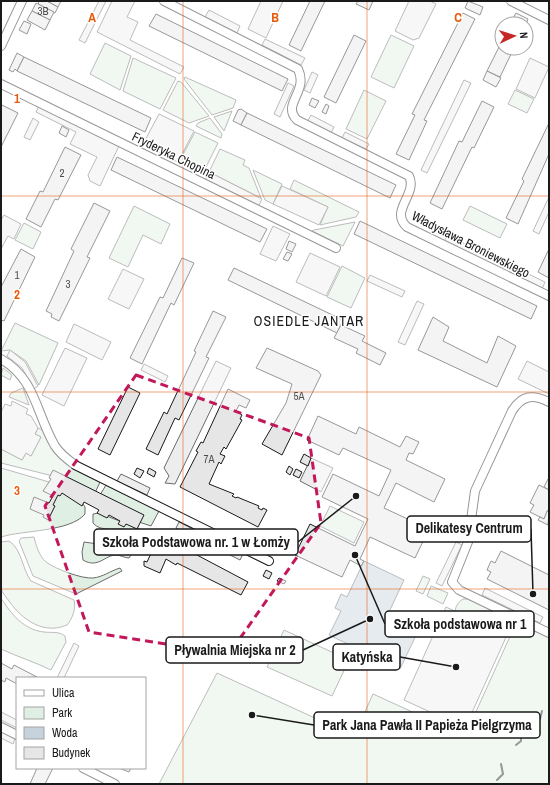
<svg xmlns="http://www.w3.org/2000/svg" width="550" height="785" viewBox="0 0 550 785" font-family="'Archivo Narrow',sans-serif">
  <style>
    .green { fill: #e0efe3; stroke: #6a6a6a }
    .parking { fill: #ededed; stroke: #6a6a6a }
    .water { fill: #c6d2dc; stroke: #6a6a6a }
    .building { fill: #e6e6e6; stroke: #1a1a1a }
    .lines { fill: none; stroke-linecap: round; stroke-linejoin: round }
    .minor-casing { stroke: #1a1a1a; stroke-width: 10 }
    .minor { stroke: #fff; stroke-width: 8 }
    .wall { stroke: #1a1a1a; stroke-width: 2 }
    .marked { fill: none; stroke: #c2185b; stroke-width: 3; stroke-dasharray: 8 5; stroke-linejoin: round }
    .grid { fill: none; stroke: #e8590c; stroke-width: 1; stroke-opacity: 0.55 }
    .labels { text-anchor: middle; stroke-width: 3; stroke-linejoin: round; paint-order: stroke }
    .number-label { font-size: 11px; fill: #4d4d4d }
    .street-label { font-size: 13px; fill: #1a1a1a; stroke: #fff }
    .neighbourhood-label { font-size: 14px; letter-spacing: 1px; fill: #1a1a1a; stroke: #fff }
    .grid-label { font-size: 13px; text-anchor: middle; font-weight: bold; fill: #e8590c; stroke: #fff; stroke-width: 3; stroke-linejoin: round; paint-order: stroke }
    .leader { fill: none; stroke: #1a1a1a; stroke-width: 1.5 }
    .callout-dot { fill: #1a1a1a; stroke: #fff; stroke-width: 1.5 }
    .callout { fill: #fff; stroke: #1a1a1a; stroke-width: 1.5 }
    .callout-label { font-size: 14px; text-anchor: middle; font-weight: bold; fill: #1a1a1a }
  </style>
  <rect width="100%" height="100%" fill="#fff"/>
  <g class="green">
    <path d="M 391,35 L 414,46 L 394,88 L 371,77 Z"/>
    <path d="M 105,43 L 131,56 L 120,90 L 90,74 Z"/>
    <path d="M 133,58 L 176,78 L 160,109 L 123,91 Z"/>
    <path d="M 185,77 L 236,100 L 233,108 L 212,115 L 184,79 Z"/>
    <path d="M 178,81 L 181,82 L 209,116 L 189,123 L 163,110 Z"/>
    <path d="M 364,90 L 386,101 L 367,139 L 346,129 Z"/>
    <path d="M 515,90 L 534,99 L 527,113 L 508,104 Z"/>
    <path d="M 232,111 L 224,131 L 214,117 Z"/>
    <path d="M 210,118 L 222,134 L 221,138 L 196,126 L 198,123 Z"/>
    <path d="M 195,132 L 218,143 L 203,173 L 179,162 Z"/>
    <path d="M 220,149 L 245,160 L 243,165 L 249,168 L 261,198 L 209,172 Z"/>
    <path d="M 253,170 L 282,184 L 273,204 L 265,200 Z"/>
    <path d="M 294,180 L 359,212 L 356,217 L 320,225 L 328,207 L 290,189 Z"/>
    <path d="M 134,206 L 170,224 L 161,244 L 143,235 L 128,267 L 109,258 Z"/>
    <path d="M 470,206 L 507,224 L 500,238 L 463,220 Z"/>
    <path d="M 355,222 L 343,246 L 312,231 L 314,230 Z"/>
    <path d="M 24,223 L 41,232 L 33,249 L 15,240 Z"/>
    <path d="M 342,266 L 365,278 L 351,308 L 327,297 Z"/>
    <path d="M 15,323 L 58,343 L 39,385 L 26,361 L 10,350 L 1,351 Z"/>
    <path d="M 3,368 L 12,375 L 10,380 L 1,375 Z"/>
    <path d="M 23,388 L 29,405 L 9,397 L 11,393 Z"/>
    <path d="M 38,428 C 47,430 49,446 55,453 C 67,467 84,474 100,482 L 94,495 L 53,476 L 1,463 L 1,449 L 22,460 L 26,453 L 31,456 L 41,437 L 35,434 Z"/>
    <path d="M 1,468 L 56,484 L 81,501 L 85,507 L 85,514 C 70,532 23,530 1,537 Z"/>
    <path d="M 106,485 L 159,511 L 151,526 L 139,522 L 97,500 Z"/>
    <path d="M 330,506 L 364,522 L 354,543 L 320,526 Z"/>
    <path d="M 99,513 L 140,529 L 143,537 L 140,541 L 136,539 L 130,530 C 118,527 101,533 93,523 L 93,514 Z"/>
    <path d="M 34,537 C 36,545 39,556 46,562 C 55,569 82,579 93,578 C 103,577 110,571 120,568 L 122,571 L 76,594 L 33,576 L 19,541 L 21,538 Z"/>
    <path d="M 110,538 L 115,539 L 135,549 L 129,558 C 125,558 120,555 116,555 C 105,555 98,569 83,560 L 82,552 L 84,542 L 98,544 Z"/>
    <path d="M 9,541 C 22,549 22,569 31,581 L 74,600 C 76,608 73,618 67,625 C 44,635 22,620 9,601 C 7,598 2,593 1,588 C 0,579 1,554 1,542 Z"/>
    <path d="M 423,576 L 430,579 L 423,594 L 416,591 Z"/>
    <path d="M 431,586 L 448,593 L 443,604 L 427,596 Z"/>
    <path d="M 1,598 C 11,614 24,630 44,632 C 51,633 59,631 65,636 L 66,642 L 51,670 C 35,662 18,657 1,649 Z"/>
    <path d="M 463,599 L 468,599 L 501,614 L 504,621 L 499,631 L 456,613 C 454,608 458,602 463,599 Z"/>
    <path d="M 521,624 L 549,637 L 549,784 L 159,784 L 217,673 L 354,736 L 373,694 L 465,736 L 512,632 Z"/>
    <path d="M 284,630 L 349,660 L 332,696 L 267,667 Z"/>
  </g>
  <g class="parking">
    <path d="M 99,1 L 106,1 L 85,43 L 79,40 Z"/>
    <path d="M 112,1 L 135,1 L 127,17 L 138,22 L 130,40 L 184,67 L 180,74 L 97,32 Z"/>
    <path d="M 261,1 L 283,1 L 266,38 L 248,29 Z"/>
    <path d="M 409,1 L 430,1 L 436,4 L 419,38 L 413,40 L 395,31 Z"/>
    <path d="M 209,10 L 240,26 L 237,33 L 205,17 Z"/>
    <path d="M 265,39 L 305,58 L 301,65 L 262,45 Z"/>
    <path d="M 530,58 L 549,67 L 535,98 L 516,89 Z"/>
    <path d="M 312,72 L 318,75 L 310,93 L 304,90 Z"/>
    <path d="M 464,80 L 471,83 L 427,173 L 421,170 Z"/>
    <path d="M 288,83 L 294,86 L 280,117 L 274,114 Z"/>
    <path d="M 39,106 L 119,146 L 100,186 L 90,181 L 88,175 L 97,157 L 70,144 L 76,132 L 36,112 Z"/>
    <path d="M 159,114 L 194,131 L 178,162 L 143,144 Z"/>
    <path d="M 311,115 L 334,127 L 331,133 L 307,122 Z"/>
    <path d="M 33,118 L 39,122 L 30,140 L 24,137 Z"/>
    <path d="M 345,132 L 369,144 L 366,149 L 342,138 Z"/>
    <path d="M 209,172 L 262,199 L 258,207 L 205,180 Z"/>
    <path d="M 282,186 L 328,207 L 319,225 L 273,204 Z"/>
    <path d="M 549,197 L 549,212 L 539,234 L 533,231 Z"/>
    <path d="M 4,215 L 21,224 L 14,239 L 8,236 L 1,249 L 1,220 Z"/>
    <path d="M 273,226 L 290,234 L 276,261 L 260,254 Z"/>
    <path d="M 447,235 L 545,282 L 542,289 L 444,242 Z"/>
    <path d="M 310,253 L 340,267 L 326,296 L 296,282 Z"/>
    <path d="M 123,269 L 144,279 L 129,309 L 108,299 Z"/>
    <path d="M 370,275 L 405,291 L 402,297 L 367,281 Z"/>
    <path d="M 417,301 L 424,304 L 405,345 L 398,342 Z"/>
    <path d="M 74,324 L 111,342 L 102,360 L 66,342 Z"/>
    <path d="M 65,348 L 87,358 L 64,406 L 42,395 Z"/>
    <path d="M 10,350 L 25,362 L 38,386 L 34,389 L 22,368 L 7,356 Z"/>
    <path d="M 216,361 L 231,368 L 175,484 L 165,483 L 169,476 L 164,468 Z"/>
    <path d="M 527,361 L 549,372 L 549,394 L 518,379 Z"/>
    <path d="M 144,364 L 168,376 L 165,382 L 141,370 Z"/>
    <path d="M 12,401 L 28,409 L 26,414 L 31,416 L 38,428 L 35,434 L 41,437 L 31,456 L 26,453 L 22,460 L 1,449 L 1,412 L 5,404 L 11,406 Z"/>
    <path d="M 311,458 L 333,468 L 321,492 L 300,481 Z"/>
    <path d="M 121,474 L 150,488 L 147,495 L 117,481 Z"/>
    <path d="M 179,522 L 243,554 L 240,560 L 176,528 Z"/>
    <path d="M 456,542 L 462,545 L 442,586 L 436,583 Z"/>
    <path d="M 485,588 L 543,617 L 540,623 L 482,595 Z"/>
    <path d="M 446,607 L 507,635 L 465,728 L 404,700 Z"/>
    <path d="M 74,643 L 79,646 L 64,678 L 57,678 Z"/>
    <path d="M 1,712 L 17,720 L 17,728 L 1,720 Z"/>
    <path d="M 1,731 L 15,738 L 13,744 L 1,738 Z"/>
  </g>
  <path class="water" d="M 364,561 L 404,580 L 389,612 L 420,627 L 400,669 L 329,635 L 341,611 L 335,608 L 341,594 L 347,597 Z"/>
  <g class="building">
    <path d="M 39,1 L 47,1 L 58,7 L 55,13 L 38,4 Z"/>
    <path d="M 47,1 L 61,1 L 58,7 Z"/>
    <path d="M 310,1 L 325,1 L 301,51 L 289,45 Z"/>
    <path d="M 358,1 L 373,1 L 369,10 L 356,4 Z"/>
    <path d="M 468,1 L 483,7 L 480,15 L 465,8 Z"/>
    <path d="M 36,3 L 54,12 L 50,20 L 32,11 Z"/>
    <path d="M 32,11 L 50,20 L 45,30 L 27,20 Z"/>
    <path d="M 463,13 L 475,19 L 424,120 L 427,121 L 409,160 L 396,154 L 415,115 L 412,114 Z"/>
    <path d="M 516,13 L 528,19 L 526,24 L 510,24 Z"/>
    <path d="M 156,14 L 288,79 L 282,91 L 149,26 Z"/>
    <path d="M 24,21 L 31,24 L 27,34 L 19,30 Z"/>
    <path d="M 354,35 L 366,41 L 336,103 L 324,97 Z"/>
    <path d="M 502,41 L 502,48 L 514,48 L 500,77 L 487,71 Z"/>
    <path d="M 17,53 L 24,57 L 17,71 L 15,69 L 13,72 L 9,70 Z"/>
    <path d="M 24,57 L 151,118 L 145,132 L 17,71 Z"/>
    <path d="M 487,71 L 501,78 L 496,87 L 483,80 Z"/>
    <path d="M 312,98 L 319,101 L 315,108 L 309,105 Z"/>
    <path d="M 482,101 L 494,107 L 474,148 L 472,147 L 442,209 L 430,203 L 459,141 L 462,142 Z"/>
    <path d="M 326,104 L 329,106 L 326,114 L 322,112 Z"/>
    <path d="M 2,105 L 18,113 L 1,147 L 1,107 Z"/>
    <path d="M 241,109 L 247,113 L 241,125 L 233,121 L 238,110 Z"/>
    <path d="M 247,113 L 396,185 L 390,198 L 241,125 Z"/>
    <path d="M 549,123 L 549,154 L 518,224 L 506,218 L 524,181 L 522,179 Z"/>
    <path d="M 62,126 L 69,130 L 66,137 L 59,133 Z"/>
    <path d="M 65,147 L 81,155 L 58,200 L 55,199 L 41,227 L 26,219 L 40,191 L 43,192 Z"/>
    <path d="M 117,157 L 267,229 L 260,242 L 111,170 Z"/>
    <path d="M 94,203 L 110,211 L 87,257 L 90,258 L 59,321 L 51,317 L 52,314 L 46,311 L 74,251 L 71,249 Z"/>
    <path d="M 420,215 L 428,219 L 424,226 L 417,222 Z"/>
    <path d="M 360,221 L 537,306 L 531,319 L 354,234 Z"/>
    <path d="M 289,241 L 296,244 L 292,252 L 286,249 Z"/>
    <path d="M 21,249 L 35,257 L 4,321 L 1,320 L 1,287 Z"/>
    <path d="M 549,249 L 549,278 L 538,272 Z"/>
    <path d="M 287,252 L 292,254 L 288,261 L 283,259 Z"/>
    <path d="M 182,258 L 194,263 L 174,305 L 171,303 L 142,364 L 130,358 L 160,297 L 163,298 Z"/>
    <path d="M 234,268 L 343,320 L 337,333 L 228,280 Z"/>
    <path d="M 213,311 L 226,317 L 206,357 L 209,358 L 179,420 L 175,418 L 158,455 L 146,449 L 164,412 L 167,414 L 196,352 L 194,351 Z"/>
    <path d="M 433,317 L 449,327 L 443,341 L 487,363 L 498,336 L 516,346 L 497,387 L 418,350 Z"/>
    <path d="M 341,325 L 365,336 L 362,341 L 386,353 L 380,365 L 356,353 L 358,349 L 334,338 Z"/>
    <path d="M 267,348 L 318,371 L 321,375 L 282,455 L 262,444 L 286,403 L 292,384 L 256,368 Z"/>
    <path d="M 128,387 L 140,393 L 110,455 L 98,449 Z"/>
    <path d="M 228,389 L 250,400 L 246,408 L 239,405 L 236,411 L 242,415 L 240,419 L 242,420 L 226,449 L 224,447 L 220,454 L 225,456 L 221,464 L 219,462 L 209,484 L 234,494 L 232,496 L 236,498 L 237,497 L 259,506 L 258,508 L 262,510 L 263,508 L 267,510 L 258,527 L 180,487 L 198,452 L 196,451 L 201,442 L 203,443 Z"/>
    <path d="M 318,416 L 356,434 L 359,427 L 400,447 L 406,436 L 419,442 L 413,454 L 409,453 L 406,460 L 445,479 L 434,502 L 396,483 L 384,508 L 429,529 L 415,558 L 370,537 L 360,559 L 364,561 L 361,566 L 350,560 L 342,577 L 295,555 L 310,524 L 355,546 L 368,519 L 322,497 L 333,474 L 379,496 L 391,470 L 343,448 L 339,455 L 307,440 Z"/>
    <path d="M 304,454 L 311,458 L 308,466 L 300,462 Z"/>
    <path d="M 289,466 L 293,469 L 290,475 L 286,472 Z"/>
    <path d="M 137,468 L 144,471 L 140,478 L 134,474 Z"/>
    <path d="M 149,468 L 156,472 L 154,477 L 147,473 Z"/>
    <path d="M 296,469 L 302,472 L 299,478 L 293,475 Z"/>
    <path d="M 53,470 L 144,515 L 137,529 L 126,524 L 124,527 L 118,524 L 120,521 L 109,515 L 107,518 L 97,513 L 99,510 L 84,502 L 82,506 L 62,493 L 60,496 L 58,495 L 53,505 L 55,506 L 48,520 L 43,517 L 44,515 L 30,509 L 34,497 L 49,503 L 53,496 L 43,491 L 51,479 L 49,478 Z"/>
    <path d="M 548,479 L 549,480 L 549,490 L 544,487 Z"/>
    <path d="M 539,485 L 549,490 L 549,508 L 544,519 L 530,512 L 534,505 L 530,503 Z"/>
    <path d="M 547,511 L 549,512 L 548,525 L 538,520 L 540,517 L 544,519 Z"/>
    <path d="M 163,537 L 248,582 L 241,595 L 177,563 L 176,565 L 166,559 L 160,573 L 144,566 L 144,561 L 147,562 L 155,545 L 160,538 Z"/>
    <path d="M 501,551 L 549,575 L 549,610 L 487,579 L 491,572 L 487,570 L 491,561 L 495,563 Z"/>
    <path d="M 266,570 L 272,573 L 269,579 L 263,576 Z"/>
    <path d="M 279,578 L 286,581 L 284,584 L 277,581 Z"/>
    <path d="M 1,663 L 12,669 L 14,665 L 37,677 L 17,678 L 17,684 L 6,678 L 5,682 L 1,680 Z"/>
    <path d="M 37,768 L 53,768 L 45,784 L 30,784 Z"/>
    <path d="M 119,768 L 131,768 L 129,772 Z"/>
  </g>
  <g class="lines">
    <g class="minor-casing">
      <g id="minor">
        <path d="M 164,1 L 298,69 C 309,92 281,104 297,120 L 409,176 C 418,194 389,211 407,227 L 549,296"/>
        <path d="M 511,1 L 549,20"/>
        <path d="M 1,46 L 22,1"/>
        <path d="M 1,84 L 336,248"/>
        <path d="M 1,359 C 36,379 36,414 55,446 C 60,454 67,459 75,465 L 269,561"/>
        <path d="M 549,402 C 533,394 522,395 512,411 L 475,491 L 468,542 L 452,582 L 459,590 L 549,633"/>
        <path d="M 1,727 L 17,735"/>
        <path d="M 83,768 L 115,784"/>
      </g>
    </g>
    <use href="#minor" class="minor"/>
    <g class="wall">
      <path d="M 533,722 L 540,719 L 542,711"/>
      <path d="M 516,745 L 521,741 L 521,735"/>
      <path d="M 497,780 L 503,774 L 501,764"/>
    </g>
  </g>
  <path d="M0 0H550V785H0ZM 136,375 L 309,438 L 321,523 L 229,654 L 89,632 L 45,506 Z" fill="#fff" fill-opacity=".55" fill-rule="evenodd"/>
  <path class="marked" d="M 136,375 L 309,438 L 321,523 L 229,654 L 89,632 L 45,506 Z"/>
  <path class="grid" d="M 183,1 L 183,784M 367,1 L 367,784M 1,196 L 549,196M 1,392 L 549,392M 1,589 L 549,589"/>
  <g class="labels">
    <g class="number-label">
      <text x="43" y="15">3B</text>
      <text x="62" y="177">2</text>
      <text x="17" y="279">1</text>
      <text x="68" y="288">3</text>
      <text x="299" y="400">5A</text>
      <text x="209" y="463">7A</text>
    </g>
    <g class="street-label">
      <text transform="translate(174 155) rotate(26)" y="5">Fryderyka Chopina</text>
      <text transform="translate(471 244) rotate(27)" y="5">Władysława Broniewskiego</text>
    </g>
    <g class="neighbourhood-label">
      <text x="309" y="326">OSIEDLE JANTAR</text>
    </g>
  </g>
  <g class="grid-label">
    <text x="92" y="22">A</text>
    <text x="275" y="22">B</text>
    <text x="458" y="22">C</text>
    <text x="17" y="103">1</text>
    <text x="17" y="299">2</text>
    <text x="17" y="495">3</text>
  </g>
  <path class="leader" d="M533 594L531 529M356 496L298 542M355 555L385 624M370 619L303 650M456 667L400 657M252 715L314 725"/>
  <g class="callout-dot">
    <circle cx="533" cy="594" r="4"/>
    <circle cx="356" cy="496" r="4"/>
    <circle cx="355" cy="555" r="4"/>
    <circle cx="370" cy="619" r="4"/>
    <circle cx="456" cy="667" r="4"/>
    <circle cx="252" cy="715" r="4"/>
  </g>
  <g class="callout">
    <rect x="407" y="516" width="124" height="26" rx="4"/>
    <rect x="94" y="529" width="204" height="26" rx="4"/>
    <rect x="385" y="611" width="149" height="26" rx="4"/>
    <rect x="166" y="637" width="137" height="26" rx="4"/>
    <rect x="333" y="644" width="67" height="26" rx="4"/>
    <rect x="314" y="712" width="226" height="26" rx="4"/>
  </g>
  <g class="callout-label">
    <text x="469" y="533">Delikatesy Centrum</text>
    <text x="196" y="547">Szkoła Podstawowa nr. 1 w Łomży</text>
    <text x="460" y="629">Szkoła podstawowa nr 1</text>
    <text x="235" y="655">Pływalnia Miejska nr 2</text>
    <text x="367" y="662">Katyńska</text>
    <text x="427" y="730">Park Jana Pawła II Papieża Pielgrzyma</text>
  </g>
  <rect width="550" height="785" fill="none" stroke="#1a1a1a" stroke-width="4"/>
  <rect x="16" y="677" width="130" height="92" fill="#ffffff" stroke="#a3a3a3"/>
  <rect x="24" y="690" width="20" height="6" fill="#ffffff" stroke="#a3a3a3"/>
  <text x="52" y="697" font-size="12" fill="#1a1a1a">Ulica</text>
  <rect x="24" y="707" width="20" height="12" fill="#e0efe3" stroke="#a3a3a3"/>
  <text x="52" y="717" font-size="12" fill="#1a1a1a">Park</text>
  <rect x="24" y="727" width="20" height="12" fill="#c6d2dc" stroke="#a3a3a3"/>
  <text x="52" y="737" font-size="12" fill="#1a1a1a">Woda</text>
  <rect x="24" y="747" width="20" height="12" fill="#e6e6e6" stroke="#a3a3a3"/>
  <text x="52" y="757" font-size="12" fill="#1a1a1a">Budynek</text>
  <g transform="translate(514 36) rotate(86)"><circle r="19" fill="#ffffff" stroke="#a3a3a3"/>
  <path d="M0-3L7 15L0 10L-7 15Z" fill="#c62828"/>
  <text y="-6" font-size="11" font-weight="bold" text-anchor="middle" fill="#1a1a1a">N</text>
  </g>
</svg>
